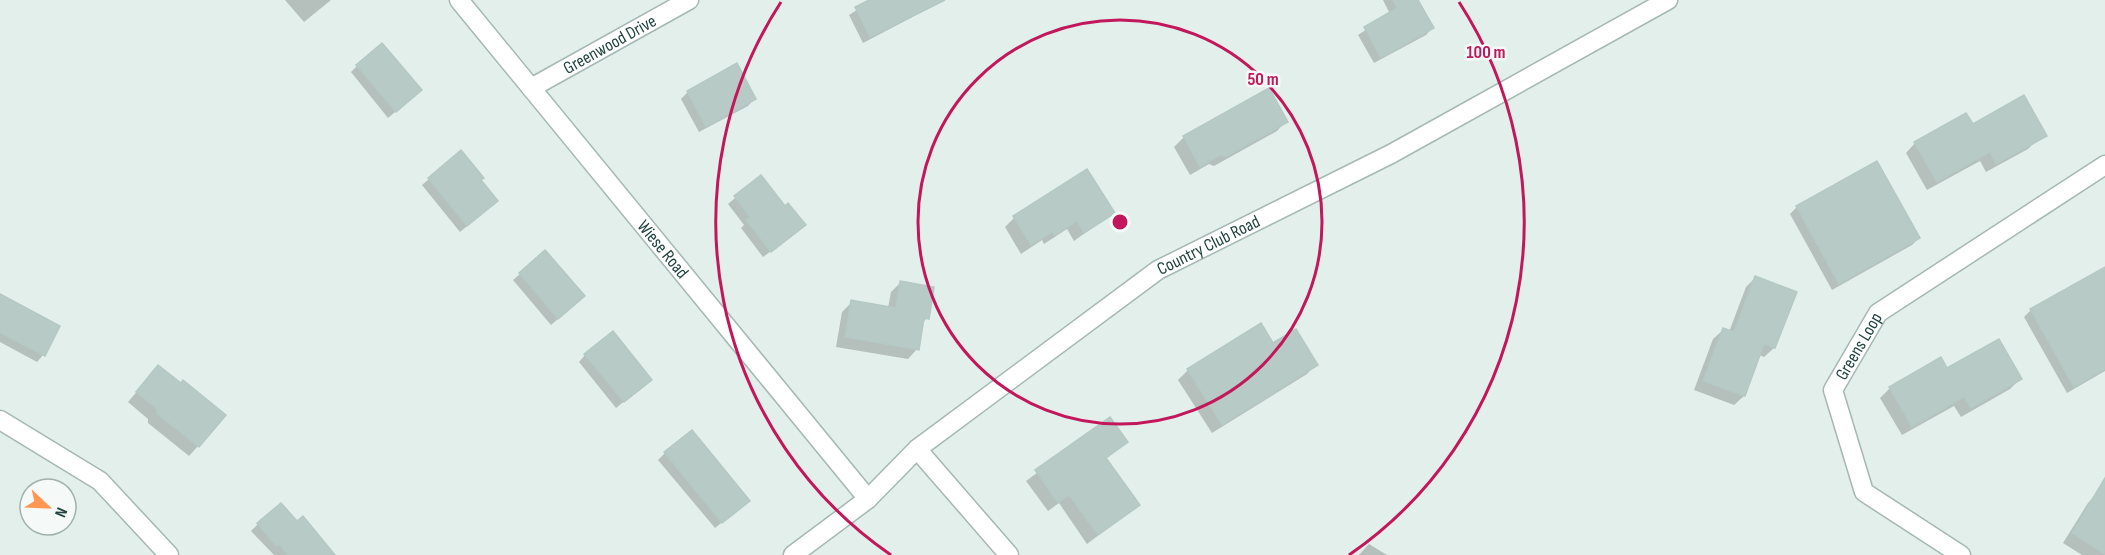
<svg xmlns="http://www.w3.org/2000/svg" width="2105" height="555" viewBox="0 0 2105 555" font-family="'Sofia Sans Condensed',sans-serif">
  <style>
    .shadow { fill: #0003 }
    .building { fill: #b8cac5; stroke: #b5c9c4; stroke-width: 1.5 }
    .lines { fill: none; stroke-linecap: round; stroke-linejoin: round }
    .minor-casing { stroke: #a5b8b4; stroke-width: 21 }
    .minor { stroke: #fff; stroke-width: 18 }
    .ring { fill: none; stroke: #c2185b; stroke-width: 3 }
    .labels { text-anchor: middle; stroke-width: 5; stroke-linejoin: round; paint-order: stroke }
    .street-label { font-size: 18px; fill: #20433f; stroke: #f5faf8 }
    .centre { fill: #c2185b; stroke: #f5faf8; stroke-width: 3 }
    .ring-label { font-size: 18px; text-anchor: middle; font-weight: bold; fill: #c2185b; stroke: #f5faf8; stroke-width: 5; stroke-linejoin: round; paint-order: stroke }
  </style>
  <rect width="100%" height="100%" fill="#e3efeb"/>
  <g class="shadow">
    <path d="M 285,0 L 331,0 L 304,22 Z"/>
    <path d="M 873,0 L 945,0 L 863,43 L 849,15 Z"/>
    <path d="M 1383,0 L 1417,0 L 1432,28 L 1426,35 L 1374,63 L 1358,35 L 1390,14 Z"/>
    <path d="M 357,66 L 413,97 L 388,118 L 351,72 Z"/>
    <path d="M 1269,90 L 1286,121 L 1277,131 L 1214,166 L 1209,164 L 1190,175 L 1174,147 L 1184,137 Z"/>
    <path d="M 688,92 L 754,99 L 748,106 L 699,132 L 681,99 Z"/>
    <path d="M 1972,126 L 2038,139 L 2028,149 L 1986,172 L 1980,161 L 1927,190 L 1906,153 L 1915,143 Z"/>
    <path d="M 461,152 L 489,208 L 460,232 L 422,185 Z"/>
    <path d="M 760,177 L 797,232 L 763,257 L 741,228 L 744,225 L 728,204 Z"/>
    <path d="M 1797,207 L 1919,238 L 1912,245 L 1832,290 L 1790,214 Z"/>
    <path d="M 1113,213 L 1074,241 L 1067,229 L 1044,244 L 1042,240 L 1021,254 L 1005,227 L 1014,218 Z"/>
    <path d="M 2105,268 L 2105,371 L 2067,393 L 2024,317 L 2031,310 Z"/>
    <path d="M 520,274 L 576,303 L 551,325 L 513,280 Z"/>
    <path d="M 1755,278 L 1795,293 L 1774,348 L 1764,357 L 1759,355 L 1744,396 L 1734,405 L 1694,390 L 1713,339 L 1723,330 L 1729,332 L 1746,287 Z"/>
    <path d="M 901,282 L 927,318 L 922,323 L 917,349 L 908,359 L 836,347 L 842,312 L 852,302 L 888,308 L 891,292 Z"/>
    <path d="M 0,296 L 43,355 L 37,362 L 0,342 Z"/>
    <path d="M 1273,345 L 1316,364 L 1307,374 L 1212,433 L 1178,380 L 1188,370 Z"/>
    <path d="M 585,355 L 643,386 L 616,408 L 579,362 Z"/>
    <path d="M 158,367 L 198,446 L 189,456 L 148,423 L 148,419 L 128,402 Z"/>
    <path d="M 1947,370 L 2020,379 L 2010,389 L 1961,417 L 1954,406 L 1902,435 L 1880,398 L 1890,388 Z"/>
    <path d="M 1110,419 L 1126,442 L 1105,459 L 1138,505 L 1087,544 L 1059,503 L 1048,511 L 1026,481 Z"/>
    <path d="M 665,453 L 741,507 L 715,528 L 658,460 Z"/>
    <path d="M 2097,493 L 2105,498 L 2105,555 L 2082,555 L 2063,543 L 2088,503 Z"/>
    <path d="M 297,523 L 333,555 L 274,555 L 251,531 L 258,524 Z"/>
    <path d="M 1369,544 L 1387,555 L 1359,555 Z"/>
  </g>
  <g class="building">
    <path d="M 869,0 L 945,0 L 870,37 L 855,7 Z"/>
    <path d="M 1393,0 L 1418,0 L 1434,28 L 1381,58 L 1364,27 L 1397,8 Z"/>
    <path d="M 382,43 L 422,90 L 396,112 L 356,65 Z"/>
    <path d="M 737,63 L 756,99 L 706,127 L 687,91 Z"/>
    <path d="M 1269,88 L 1288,122 L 1225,157 L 1220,155 L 1200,167 L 1183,136 Z"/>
    <path d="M 2024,95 L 2047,136 L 1996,164 L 1990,152 L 1937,182 L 1914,142 L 1966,113 L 1973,124 Z"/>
    <path d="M 461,150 L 484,178 L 481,180 L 498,201 L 467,226 L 428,178 Z"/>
    <path d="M 1877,161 L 1920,238 L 1839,284 L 1796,206 Z"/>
    <path d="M 1087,169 L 1115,213 L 1084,233 L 1077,221 L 1055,235 L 1052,232 L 1031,245 L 1013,216 Z"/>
    <path d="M 761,175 L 785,206 L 788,203 L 806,225 L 771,252 L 746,220 L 750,217 L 734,196 Z"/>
    <path d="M 545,250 L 585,296 L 558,319 L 519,273 Z"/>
    <path d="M 2105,267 L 2105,369 L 2074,387 L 2030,309 Z"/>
    <path d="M 1755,276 L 1797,292 L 1775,348 L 1764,344 L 1745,396 L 1703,381 L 1723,328 L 1734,332 Z"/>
    <path d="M 900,281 L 934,287 L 929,319 L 924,318 L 919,350 L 845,337 L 851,300 L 896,308 Z"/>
    <path d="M 0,294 L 60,326 L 45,356 L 0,333 Z"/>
    <path d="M 1261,323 L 1273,343 L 1296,329 L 1318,365 L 1222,425 L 1187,369 Z"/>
    <path d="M 613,331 L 652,380 L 624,402 L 584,354 Z"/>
    <path d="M 1999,339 L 2022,379 L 1971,408 L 1964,397 L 1912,427 L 1889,387 L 1941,357 L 1947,368 Z"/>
    <path d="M 158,365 L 181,383 L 183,380 L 226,415 L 199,447 L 157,414 L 157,409 L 136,392 Z"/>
    <path d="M 1110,417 L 1128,442 L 1106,458 L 1140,505 L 1098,535 L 1069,495 L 1058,503 L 1035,470 Z"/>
    <path d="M 692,430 L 750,501 L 722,523 L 664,452 Z"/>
    <path d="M 2105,478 L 2105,554 L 2072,533 Z"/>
    <path d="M 281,503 L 297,521 L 303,516 L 335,555 L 288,555 L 279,544 L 276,546 L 257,523 Z"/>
  </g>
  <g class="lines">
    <g class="minor-casing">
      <g id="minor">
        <path id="s1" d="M 459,0 L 868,499"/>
        <path id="s2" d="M 531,88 L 689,0"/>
        <path d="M 0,420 L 100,481 L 169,555"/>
        <path d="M 917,449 L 1009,555"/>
        <path id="s3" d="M 793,555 L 868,499 L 917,449 L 1158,270 L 1391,154 L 1668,0"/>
        <path id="s4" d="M 1961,555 L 1864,492 L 1833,390 L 1878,313 L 2105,165"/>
      </g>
    </g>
    <use href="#minor" class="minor"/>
  </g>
  <g class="ring">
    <circle cx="1120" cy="222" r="202"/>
    <path d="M891 555A404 404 0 0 1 781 2M1459 2A404 404 0 0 1 1349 555"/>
  </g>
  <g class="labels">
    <g class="street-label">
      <text dy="6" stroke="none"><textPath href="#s2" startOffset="90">Greenwood Drive</textPath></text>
      <text dy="6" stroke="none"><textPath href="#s3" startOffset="520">Country Club Road</textPath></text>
      <text dy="6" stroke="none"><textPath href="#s1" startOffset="322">Wiese Road</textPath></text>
      <text dy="6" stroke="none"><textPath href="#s4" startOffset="273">Greens Loop</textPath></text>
    </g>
  </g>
  <circle cx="1120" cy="222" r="9" class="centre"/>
  <g class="ring-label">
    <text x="1486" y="58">100 m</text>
    <text x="1263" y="85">50 m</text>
  </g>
  <g transform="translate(48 507) rotate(113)"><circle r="28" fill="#f5faf8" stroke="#a0b1ae" stroke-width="1.5"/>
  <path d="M0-4.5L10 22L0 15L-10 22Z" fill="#ff9651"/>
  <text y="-9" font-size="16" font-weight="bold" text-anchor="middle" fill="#20433f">N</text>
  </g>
</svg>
